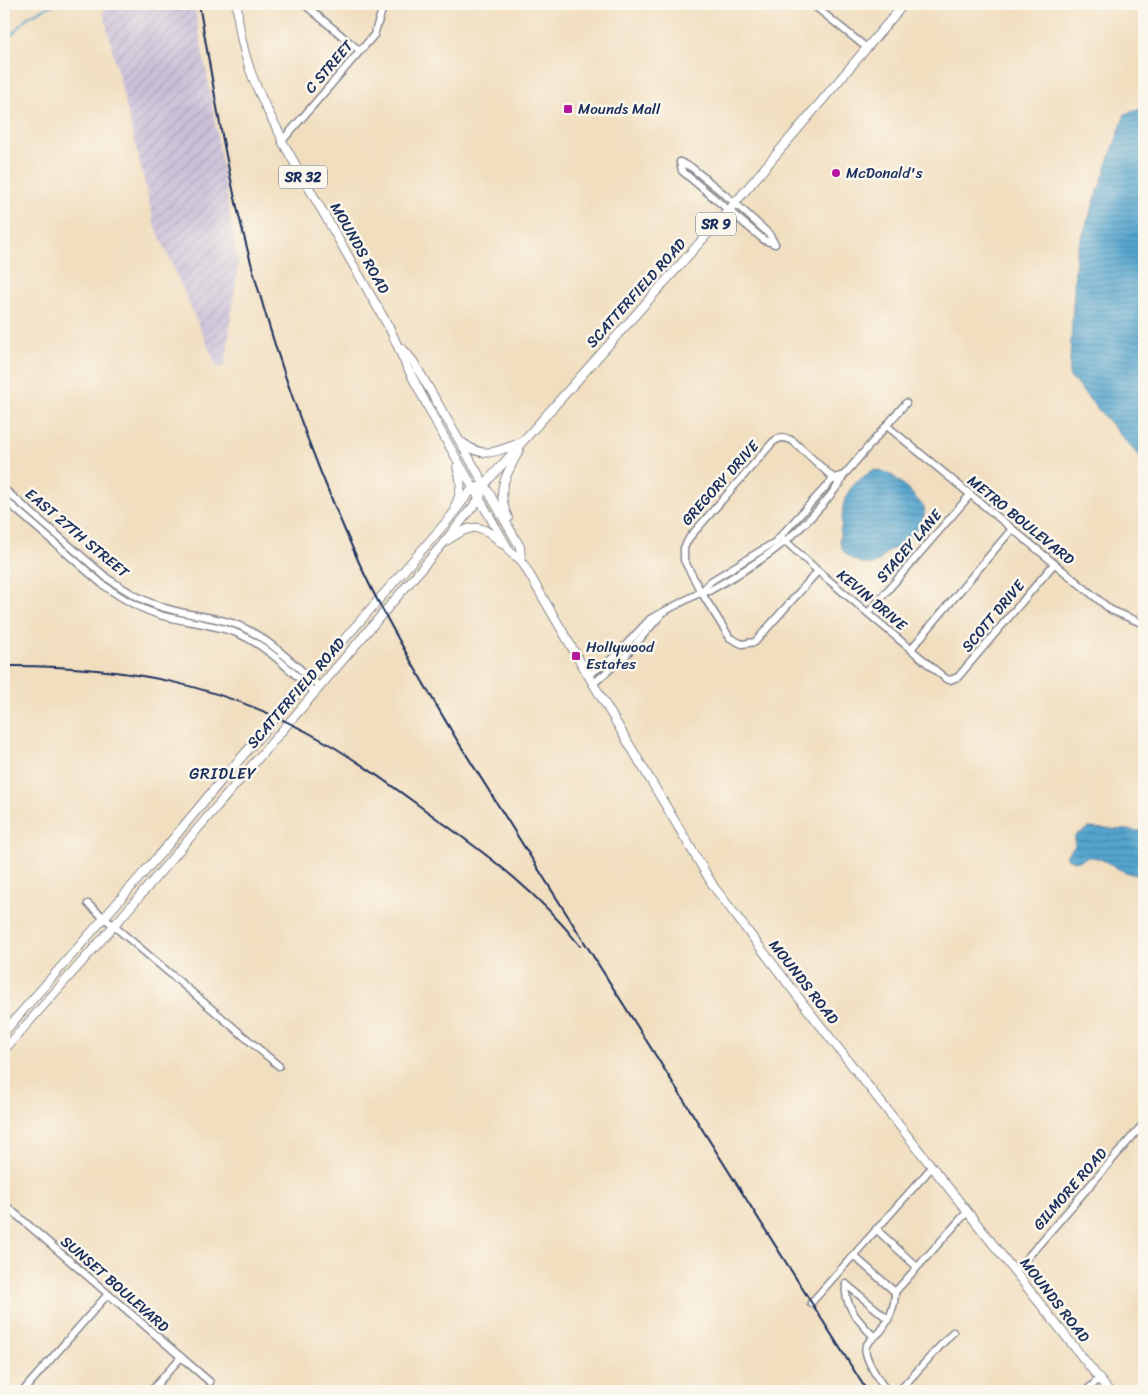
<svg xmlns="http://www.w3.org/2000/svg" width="1148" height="1395" viewBox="0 0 1148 1395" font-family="Sriracha,sans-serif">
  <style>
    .industrial { fill: url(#industrial-furrows) }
    .water { fill: url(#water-rules); stroke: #386a96 }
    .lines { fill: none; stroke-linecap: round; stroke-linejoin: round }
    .stream { stroke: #54a5ce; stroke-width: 2 }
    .minor-casing { stroke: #86868e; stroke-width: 9 }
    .major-casing { stroke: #86868e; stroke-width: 10 }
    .minor { stroke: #fff; stroke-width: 6 }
    .major { stroke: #fff; stroke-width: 8 }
    .rail { stroke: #1b2f5e; stroke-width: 2 }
    .poi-dot { fill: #b5179e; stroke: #fbf7ec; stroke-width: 2 }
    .labels { text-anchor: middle; stroke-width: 5; stroke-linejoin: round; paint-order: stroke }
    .shield { fill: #fbf7ec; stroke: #5e6b89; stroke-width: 1 }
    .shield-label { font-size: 14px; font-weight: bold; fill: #1b2f5e }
    .street-label { font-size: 15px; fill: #1b2f5e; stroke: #fbf7ec }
    .poi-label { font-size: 15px; fill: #1b2f5e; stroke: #fbf7ec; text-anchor: start }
    .neighbourhood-label { font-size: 16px; letter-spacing: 1px; fill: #1b2f5e; stroke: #fbf7ec }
  </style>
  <defs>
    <pattern id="industrial-furrows" width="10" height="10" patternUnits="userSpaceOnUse" patternTransform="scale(1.25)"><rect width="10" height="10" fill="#c9bfd7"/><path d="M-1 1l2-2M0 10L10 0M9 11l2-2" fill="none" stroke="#aca4bb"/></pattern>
    <pattern id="water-rules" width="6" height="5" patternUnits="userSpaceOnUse" patternTransform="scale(1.25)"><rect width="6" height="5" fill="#54a5ce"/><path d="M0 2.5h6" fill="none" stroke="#4587aa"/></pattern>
  </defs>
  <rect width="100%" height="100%" fill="#fbf7ec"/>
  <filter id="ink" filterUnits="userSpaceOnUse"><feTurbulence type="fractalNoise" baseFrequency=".02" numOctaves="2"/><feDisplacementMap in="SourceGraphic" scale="10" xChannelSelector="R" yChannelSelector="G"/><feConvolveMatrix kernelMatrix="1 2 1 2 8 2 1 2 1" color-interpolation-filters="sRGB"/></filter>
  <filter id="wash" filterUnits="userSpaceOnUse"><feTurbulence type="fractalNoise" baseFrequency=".0096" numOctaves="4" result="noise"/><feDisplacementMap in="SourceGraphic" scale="20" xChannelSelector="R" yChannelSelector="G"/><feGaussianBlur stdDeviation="1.12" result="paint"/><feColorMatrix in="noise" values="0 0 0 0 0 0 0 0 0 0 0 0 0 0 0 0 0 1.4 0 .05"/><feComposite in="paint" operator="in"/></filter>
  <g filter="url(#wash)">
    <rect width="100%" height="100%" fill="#f1debf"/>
    <path class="industrial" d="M 112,4 L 194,4 L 211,98 L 238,265 L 225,366 L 217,367 L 155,226 L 103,11 Z"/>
    <g class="water">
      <path d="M 1144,108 L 1144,462 L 1069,376 L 1076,254 L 1125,114 Z"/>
      <path d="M 873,470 C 895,470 910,492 924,507 C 928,521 909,540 898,547 C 895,549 890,549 887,552 C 882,556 880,563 873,564 C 862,566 844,557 841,546 C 838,539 842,527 842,519 C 843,492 851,485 873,470 Z"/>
      <path d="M 1089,828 L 1144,831 L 1144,878 C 1137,875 1129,874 1121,870 C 1112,866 1103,858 1092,857 C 1081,856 1082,866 1067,858 L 1066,855 L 1075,846 L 1075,836 Z"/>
    </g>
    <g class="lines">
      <path class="stream" d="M 4,43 L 28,17 L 54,4"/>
    </g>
  </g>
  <g filter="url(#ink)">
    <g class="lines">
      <g class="minor-casing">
        <g id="minor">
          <path d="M 304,4 L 360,51"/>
          <path d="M 812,4 L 867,48"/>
          <path d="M 282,141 L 374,35 L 384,4"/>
          <path d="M 680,162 L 682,171 L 764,240 L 775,244"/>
          <path d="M 680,162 L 691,167 L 735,203 L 769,234 L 775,244"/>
          <path d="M 887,426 L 1111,610 L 1144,624"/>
          <path d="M 4,489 L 107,578 C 125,590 144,602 165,608 C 189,616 216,616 240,626 C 270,639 295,665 319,686"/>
          <path d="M 4,499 L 102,584 C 121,598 141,610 163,616 C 187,622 212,624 234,632 C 264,643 291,671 314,692"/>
          <path d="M 781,537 L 818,571 L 946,679 L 950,680 L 958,677 L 1054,564"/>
          <path d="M 818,571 L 755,642 L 742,644 L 730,638 L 701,592 L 684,560 L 684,548 L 689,538 L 773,442 C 779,437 786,437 793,441 L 840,484"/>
          <path d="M 701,592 L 709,591 C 755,565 789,544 823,504 C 831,495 839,486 844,475 L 906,403"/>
          <path d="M 868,613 L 970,495"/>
          <path d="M 911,649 L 1012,529"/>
          <path d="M 588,675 L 607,663 L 620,651 L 650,619 L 701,592 L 711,581 L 775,542 L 834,478 L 844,475"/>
          <path d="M 593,684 L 626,655 L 660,616"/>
          <path d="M 88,904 L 279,1066"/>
          <path d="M 4,1204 L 210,1382"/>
          <path d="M 876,1229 L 917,1267"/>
          <path d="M 853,1255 L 895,1292"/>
          <path d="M 1015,1272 L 1144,1123"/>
          <path d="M 846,1284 C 843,1306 860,1322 874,1337"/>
          <path d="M 846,1284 L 888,1319"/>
          <path d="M 811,1303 L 932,1167"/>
          <path d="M 23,1391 L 108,1294"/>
          <path d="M 151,1391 L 181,1357"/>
          <path d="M 888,1391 C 881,1385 862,1355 866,1346 C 868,1341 876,1336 880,1332 C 889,1321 895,1306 895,1292 L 967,1212"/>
          <path d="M 899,1391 L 953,1332"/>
          <path d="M 1086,1391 L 1099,1379"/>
        </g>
      </g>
      <g class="major-casing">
        <g id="major">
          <path d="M 237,4 C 239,52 257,93 280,134 L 282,141 L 390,329 L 406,365 L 438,426 L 510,552 L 521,560 L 588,675 L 714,887 L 805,1006 L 1109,1391"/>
          <path d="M 402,348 L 413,361 L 448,421 L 520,547 L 521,560"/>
          <path d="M 463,443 C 484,460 498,451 522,442"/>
          <path d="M 455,506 C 462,492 462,481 457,467"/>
          <path d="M 508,518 C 495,488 506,477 519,450"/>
          <path d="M 448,540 C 472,523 482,523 502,544"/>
          <path d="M 4,1032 L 167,846 L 220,782 L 448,520 L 473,488 L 478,487"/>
          <path d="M 4,1050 L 126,912 L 441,546 L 480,498 L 484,485 L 735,203 L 904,4"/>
        </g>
      </g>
      <use href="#minor" class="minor"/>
      <use href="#major" class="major"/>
      <g class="rail">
        <path d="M 199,4 C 213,83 225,163 245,240 C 268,330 297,417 333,502 C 347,536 361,570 379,603 C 403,649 430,695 457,740 L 867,1391"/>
        <path d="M 4,666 C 123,665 223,683 327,743 C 365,765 400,792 436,818 C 489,856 540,894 580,946"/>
      </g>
    </g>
  </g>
  <g class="poi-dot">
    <rect x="563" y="104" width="10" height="10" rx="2.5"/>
    <circle cx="836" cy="173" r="5"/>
    <rect x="571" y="651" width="10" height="10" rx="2.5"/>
  </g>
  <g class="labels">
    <g class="shield">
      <rect x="279" y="165.5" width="48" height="23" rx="4"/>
      <rect x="696" y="212.5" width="40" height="23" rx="4"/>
    </g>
    <g class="shield-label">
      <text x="303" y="182">SR 32</text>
      <text x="716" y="229">SR 9</text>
    </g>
    <g class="street-label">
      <text transform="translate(329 67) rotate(-49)" y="5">C STREET</text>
      <text transform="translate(360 248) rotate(60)" y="5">MOUNDS ROAD</text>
      <text transform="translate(636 293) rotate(-48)" y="5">SCATTERFIELD ROAD</text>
      <text transform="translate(720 483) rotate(-48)" y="5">GREGORY DRIVE</text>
      <text transform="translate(1021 520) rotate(39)" y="5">METRO BOULEVARD</text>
      <text transform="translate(77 533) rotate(40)" y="5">EAST 27TH STREET</text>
      <text transform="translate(909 546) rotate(-49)" y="5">STACEY LANE</text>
      <text transform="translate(872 600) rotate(40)" y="5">KEVIN DRIVE</text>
      <text transform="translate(993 616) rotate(-50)" y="5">SCOTT DRIVE</text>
      <text transform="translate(296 693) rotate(-49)" y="5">SCATTERFIELD ROAD</text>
      <text transform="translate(804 982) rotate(52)" y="5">MOUNDS ROAD</text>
      <text transform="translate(1070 1189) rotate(-49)" y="5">GILMORE ROAD</text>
      <text transform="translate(115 1284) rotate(41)" y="5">SUNSET BOULEVARD</text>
      <text transform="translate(1055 1300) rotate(52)" y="5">MOUNDS ROAD</text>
    </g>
    <g class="poi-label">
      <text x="578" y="114">Mounds Mall</text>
      <text x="846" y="178">McDonald's</text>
      <text x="586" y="652">Hollywood<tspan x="586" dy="17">Estates</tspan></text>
    </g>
    <g class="neighbourhood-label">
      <text x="223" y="779">GRIDLEY</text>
    </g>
  </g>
  <rect width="1148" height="1395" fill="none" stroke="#fbf7ec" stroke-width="20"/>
</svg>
